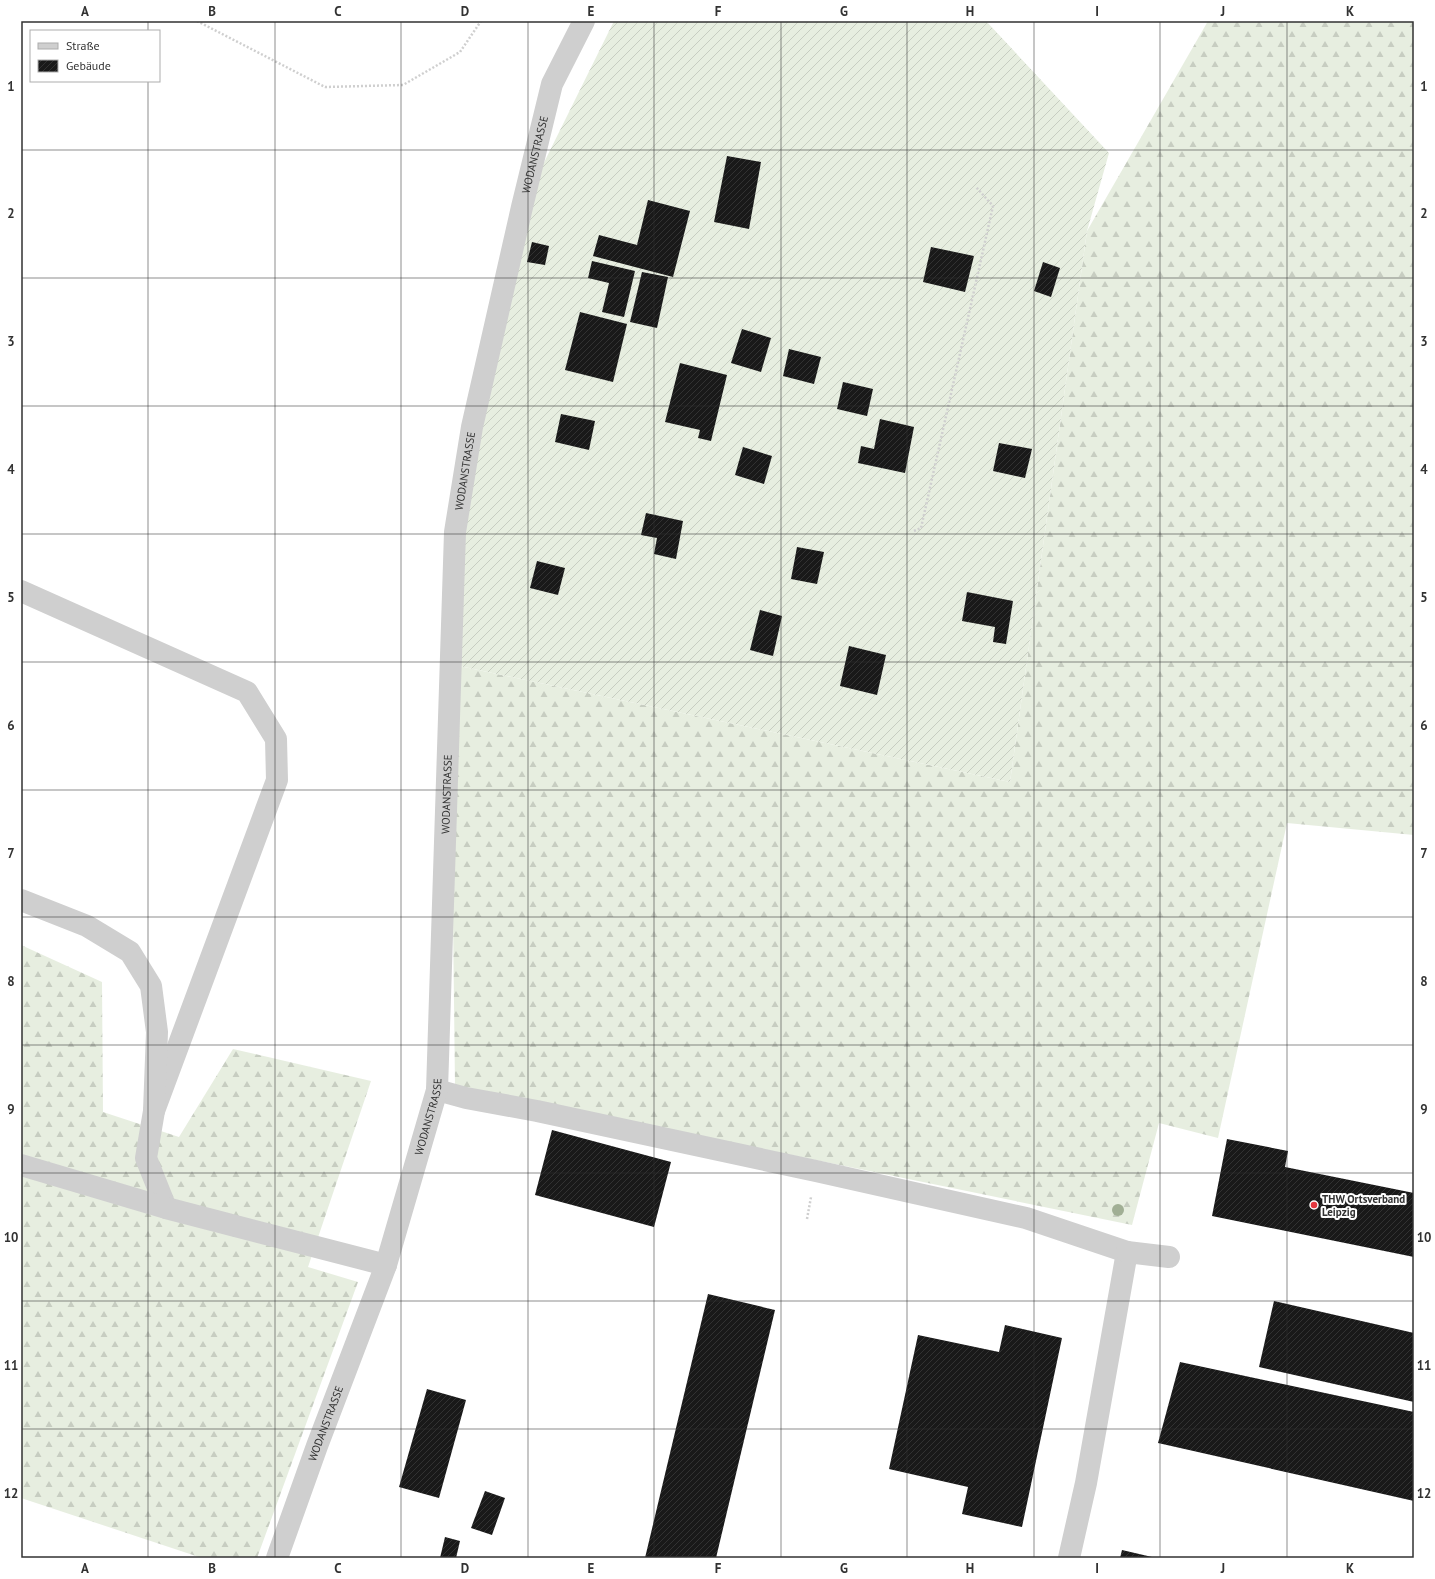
<svg xmlns="http://www.w3.org/2000/svg" width="1435" height="1579" viewBox="0 0 1435 1579" font-family="'PT Sans',sans-serif">
  <style>
    .forest { fill: url(#forest-firs) }
    .garden { fill: url(#garden-furrows) }
    .building { fill: url(#building-hatch) }
    .lines { fill: none; stroke-linecap: round; stroke-linejoin: round }
    .path { stroke: #cfcfcf; stroke-width: 2.5; stroke-dasharray: 2 2; stroke-linecap: butt }
    .minor { stroke: #cfcfcf; stroke-width: 22 }
    .tree { fill: #a1af95 }
    .grid { fill: none; stroke: #323232; stroke-width: 1; stroke-opacity: 0.55 }
    .poi-dot { fill: #e53840; stroke: #fff; stroke-width: 1.5 }
    .labels { text-anchor: middle; stroke-width: 4; stroke-linejoin: round; paint-order: stroke }
    .street-label { font-size: 11px; fill: #323232; stroke: #fff }
    .poi-label { font-size: 11px; font-weight: bold; fill: #323232; stroke: #fff; text-anchor: start }
    .neatline { fill: none; stroke: #323232; stroke-width: 1.5 }
    .grid-label { font-size: 13px; text-anchor: middle; font-weight: bold; fill: #323232 }
  </style>
  <defs>
    <pattern id="forest-firs" width="22" height="20" patternUnits="userSpaceOnUse"><rect width="22" height="20" fill="#e7eee0"/><path d="M5 1l3.5 6h-7zM16 11l3.5 6h-7z" fill="#c7cdc1"/></pattern>
    <pattern id="garden-furrows" width="10" height="10" patternUnits="userSpaceOnUse"><rect width="10" height="10" fill="#e7eee0"/><path d="M-1 1l2-2M0 10L10 0M9 11l2-2" fill="none" stroke="#c7cdc1"/></pattern>
    <pattern id="building-hatch" width="6" height="6" patternUnits="userSpaceOnUse"><rect width="6" height="6" fill="#191919"/><path d="M-1 1l2-2M0 6l6-6M5 7l2-2" fill="none" stroke="#323232"/></pattern>
  </defs>
  <rect width="100%" height="100%" fill="#fff"/>
  <g class="forest">
    <path d="M 1208,21 L 1414,21 L 1414,835 L 1287,823 L 1218,1138 L 1159,1123 L 1132,1225 L 455,1086 L 450,664 L 1010,782 L 1087,231 Z"/>
    <path d="M 21,945 L 102,982 L 103,1112 L 179,1137 L 233,1049 L 371,1081 L 308,1267 L 358,1282 L 257,1558 L 202,1558 L 21,1498 Z"/>
  </g>
  <path class="garden" d="M 614,21 L 986,21 L 1109,153 L 1087,231 L 1010,782 L 450,664 L 455,532 L 522,207 Z"/>
  <g class="building">
    <path d="M 727,156 L 761,162 L 749,229 L 714,222 Z"/>
    <path d="M 648,200 L 690,211 L 673,277 L 593,256 L 599,235 L 637,245 Z"/>
    <path d="M 532,242 L 549,246 L 545,265 L 527,262 Z"/>
    <path d="M 931,247 L 974,256 L 965,292 L 923,282 Z"/>
    <path d="M 592,261 L 635,271 L 624,317 L 602,312 L 609,283 L 588,278 Z"/>
    <path d="M 1043,262 L 1060,268 L 1051,297 L 1034,291 Z"/>
    <path d="M 642,272 L 668,277 L 657,328 L 630,322 Z"/>
    <path d="M 580,312 L 627,324 L 613,382 L 565,370 Z"/>
    <path d="M 742,329 L 771,338 L 761,372 L 731,363 Z"/>
    <path d="M 789,349 L 821,357 L 814,384 L 783,376 Z"/>
    <path d="M 680,363 L 727,375 L 711,441 L 698,438 L 700,430 L 665,422 Z"/>
    <path d="M 843,382 L 873,389 L 867,416 L 837,409 Z"/>
    <path d="M 561,414 L 595,421 L 589,450 L 555,442 Z"/>
    <path d="M 880,419 L 914,427 L 905,473 L 858,463 L 861,446 L 874,449 Z"/>
    <path d="M 999,443 L 1032,449 L 1025,478 L 993,471 Z"/>
    <path d="M 743,447 L 772,456 L 764,484 L 735,475 Z"/>
    <path d="M 646,513 L 683,521 L 676,559 L 654,554 L 657,538 L 641,535 Z"/>
    <path d="M 797,547 L 824,552 L 817,584 L 791,579 Z"/>
    <path d="M 537,561 L 565,568 L 558,595 L 530,588 Z"/>
    <path d="M 967,592 L 1013,601 L 1006,644 L 993,642 L 995,627 L 962,621 Z"/>
    <path d="M 760,610 L 782,616 L 773,656 L 750,650 Z"/>
    <path d="M 849,646 L 886,655 L 877,695 L 840,686 Z"/>
    <path d="M 552,1130 L 671,1162 L 654,1227 L 535,1195 Z"/>
    <path d="M 1227,1139 L 1288,1151 L 1285,1167 L 1414,1193 L 1414,1257 L 1212,1216 Z"/>
    <path d="M 708,1294 L 775,1310 L 716,1558 L 645,1558 Z"/>
    <path d="M 1274,1301 L 1414,1333 L 1414,1402 L 1259,1367 Z"/>
    <path d="M 1005,1325 L 1062,1338 L 1022,1527 L 962,1514 L 968,1487 L 889,1469 L 918,1335 L 999,1352 Z"/>
    <path d="M 1180,1362 L 1414,1412 L 1414,1501 L 1158,1443 Z"/>
    <path d="M 427,1389 L 466,1400 L 439,1498 L 399,1487 Z"/>
    <path d="M 485,1491 L 505,1498 L 492,1535 L 471,1528 Z"/>
    <path d="M 445,1537 L 460,1541 L 456,1558 L 440,1558 Z"/>
    <path d="M 1122,1550 L 1152,1557 L 1152,1558 L 1120,1558 Z"/>
  </g>
  <g class="lines">
    <g class="path">
      <path d="M 197,21 L 325,87 L 403,85 L 460,52 L 481,21"/>
      <path d="M 914,531 L 921,528 L 993,206 L 976,187"/>
      <path d="M 807,1219 L 811,1197"/>
    </g>
    <g class="minor">
      <path d="M 21,591 L 247,692 L 276,739 L 277,780 L 154,1111"/>
      <path d="M 21,900 L 87,926 L 130,952 L 151,986 L 157,1032 L 154,1111 L 146,1158 L 166,1208"/>
      <path d="M 437,1090 L 466,1098 L 537,1111 L 816,1171 L 1026,1218 L 1127,1252 L 1086,1483 L 1069,1558"/>
      <path d="M 21,1165 L 166,1208 L 386,1265"/>
      <path d="M 1127,1252 L 1169,1257"/>
      <path id="s1" d="M 277,1558 L 317,1446 L 386,1265 L 437,1090 L 455,532 L 472,427 L 522,207 L 552,84 L 584,21"/>
    </g>
  </g>
  <circle class="tree" cx="1118" cy="1210" r="6"/>
  <path class="grid" d="M 148,21 L 148,31M 275,21 L 275,1558M 401,21 L 401,1558M 528,21 L 528,1558M 654,21 L 654,1558M 781,21 L 781,1558M 907,21 L 907,1558M 1034,21 L 1034,1558M 1160,21 L 1160,1558M 1287,21 L 1287,1558M 148,81 L 148,1558M 21,150 L 1414,150M 21,278 L 1414,278M 21,406 L 1414,406M 21,534 L 1414,534M 21,662 L 1414,662M 21,790 L 1414,790M 21,917 L 1414,917M 21,1045 L 1414,1045M 21,1173 L 1414,1173M 21,1301 L 1414,1301M 21,1429 L 1414,1429"/>
  <circle class="poi-dot" cx="1314" cy="1205" r="4"/>
  <g class="labels">
    <g class="street-label">
      <text dy="4" stroke="none"><textPath href="#s1" startOffset="1439">WODANSTRASSE</textPath></text>
      <text dy="4" stroke="none"><textPath href="#s1" startOffset="1115">WODANSTRASSE</textPath></text>
      <text dy="4" stroke="none"><textPath href="#s1" startOffset="791">WODANSTRASSE</textPath></text>
      <text dy="4" stroke="none"><textPath href="#s1" startOffset="467">WODANSTRASSE</textPath></text>
      <text dy="4" stroke="none"><textPath href="#s1" startOffset="143">WODANSTRASSE</textPath></text>
    </g>
    <g class="poi-label">
      <text x="1322" y="1203">THW Ortsverband<tspan x="1322" dy="13">Leipzig</tspan></text>
    </g>
  </g>
  <rect width="1435" height="1579" fill="none" stroke="#ffffff" stroke-width="44"/>
  <rect x="30" y="30" width="130" height="52" fill="#ffffff" stroke="#adadad"/>
  <rect x="38" y="43" width="20" height="6" fill="#cfcfcf" stroke="#adadad"/>
  <text x="66" y="50" font-size="12" fill="#323232">Straße</text>
  <rect x="38" y="60" width="20" height="12" fill="url(#building-hatch)" stroke="#adadad"/>
  <text x="66" y="70" font-size="12" fill="#323232">Gebäude</text>
  <rect x="22" y="22" width="1391" height="1535" class="neatline"/>
  <g class="grid-label">
    <text x="85" y="16">A</text>
    <text x="212" y="16">B</text>
    <text x="338" y="16">C</text>
    <text x="465" y="16">D</text>
    <text x="591" y="16">E</text>
    <text x="718" y="16">F</text>
    <text x="844" y="16">G</text>
    <text x="970" y="16">H</text>
    <text x="1097" y="16">I</text>
    <text x="1223" y="16">J</text>
    <text x="1350" y="16">K</text>
    <text x="11" y="91">1</text>
    <text x="1424" y="91">1</text>
    <text x="11" y="218">2</text>
    <text x="1424" y="218">2</text>
    <text x="11" y="346">3</text>
    <text x="1424" y="346">3</text>
    <text x="11" y="474">4</text>
    <text x="1424" y="474">4</text>
    <text x="11" y="602">5</text>
    <text x="1424" y="602">5</text>
    <text x="11" y="730">6</text>
    <text x="1424" y="730">6</text>
    <text x="11" y="858">7</text>
    <text x="1424" y="858">7</text>
    <text x="11" y="986">8</text>
    <text x="1424" y="986">8</text>
    <text x="11" y="1114">9</text>
    <text x="1424" y="1114">9</text>
    <text x="11" y="1242">10</text>
    <text x="1424" y="1242">10</text>
    <text x="11" y="1370">11</text>
    <text x="1424" y="1370">11</text>
    <text x="11" y="1498">12</text>
    <text x="1424" y="1498">12</text>
    <text x="85" y="1573">A</text>
    <text x="212" y="1573">B</text>
    <text x="338" y="1573">C</text>
    <text x="465" y="1573">D</text>
    <text x="591" y="1573">E</text>
    <text x="718" y="1573">F</text>
    <text x="844" y="1573">G</text>
    <text x="970" y="1573">H</text>
    <text x="1097" y="1573">I</text>
    <text x="1223" y="1573">J</text>
    <text x="1350" y="1573">K</text>
  </g>
</svg>
